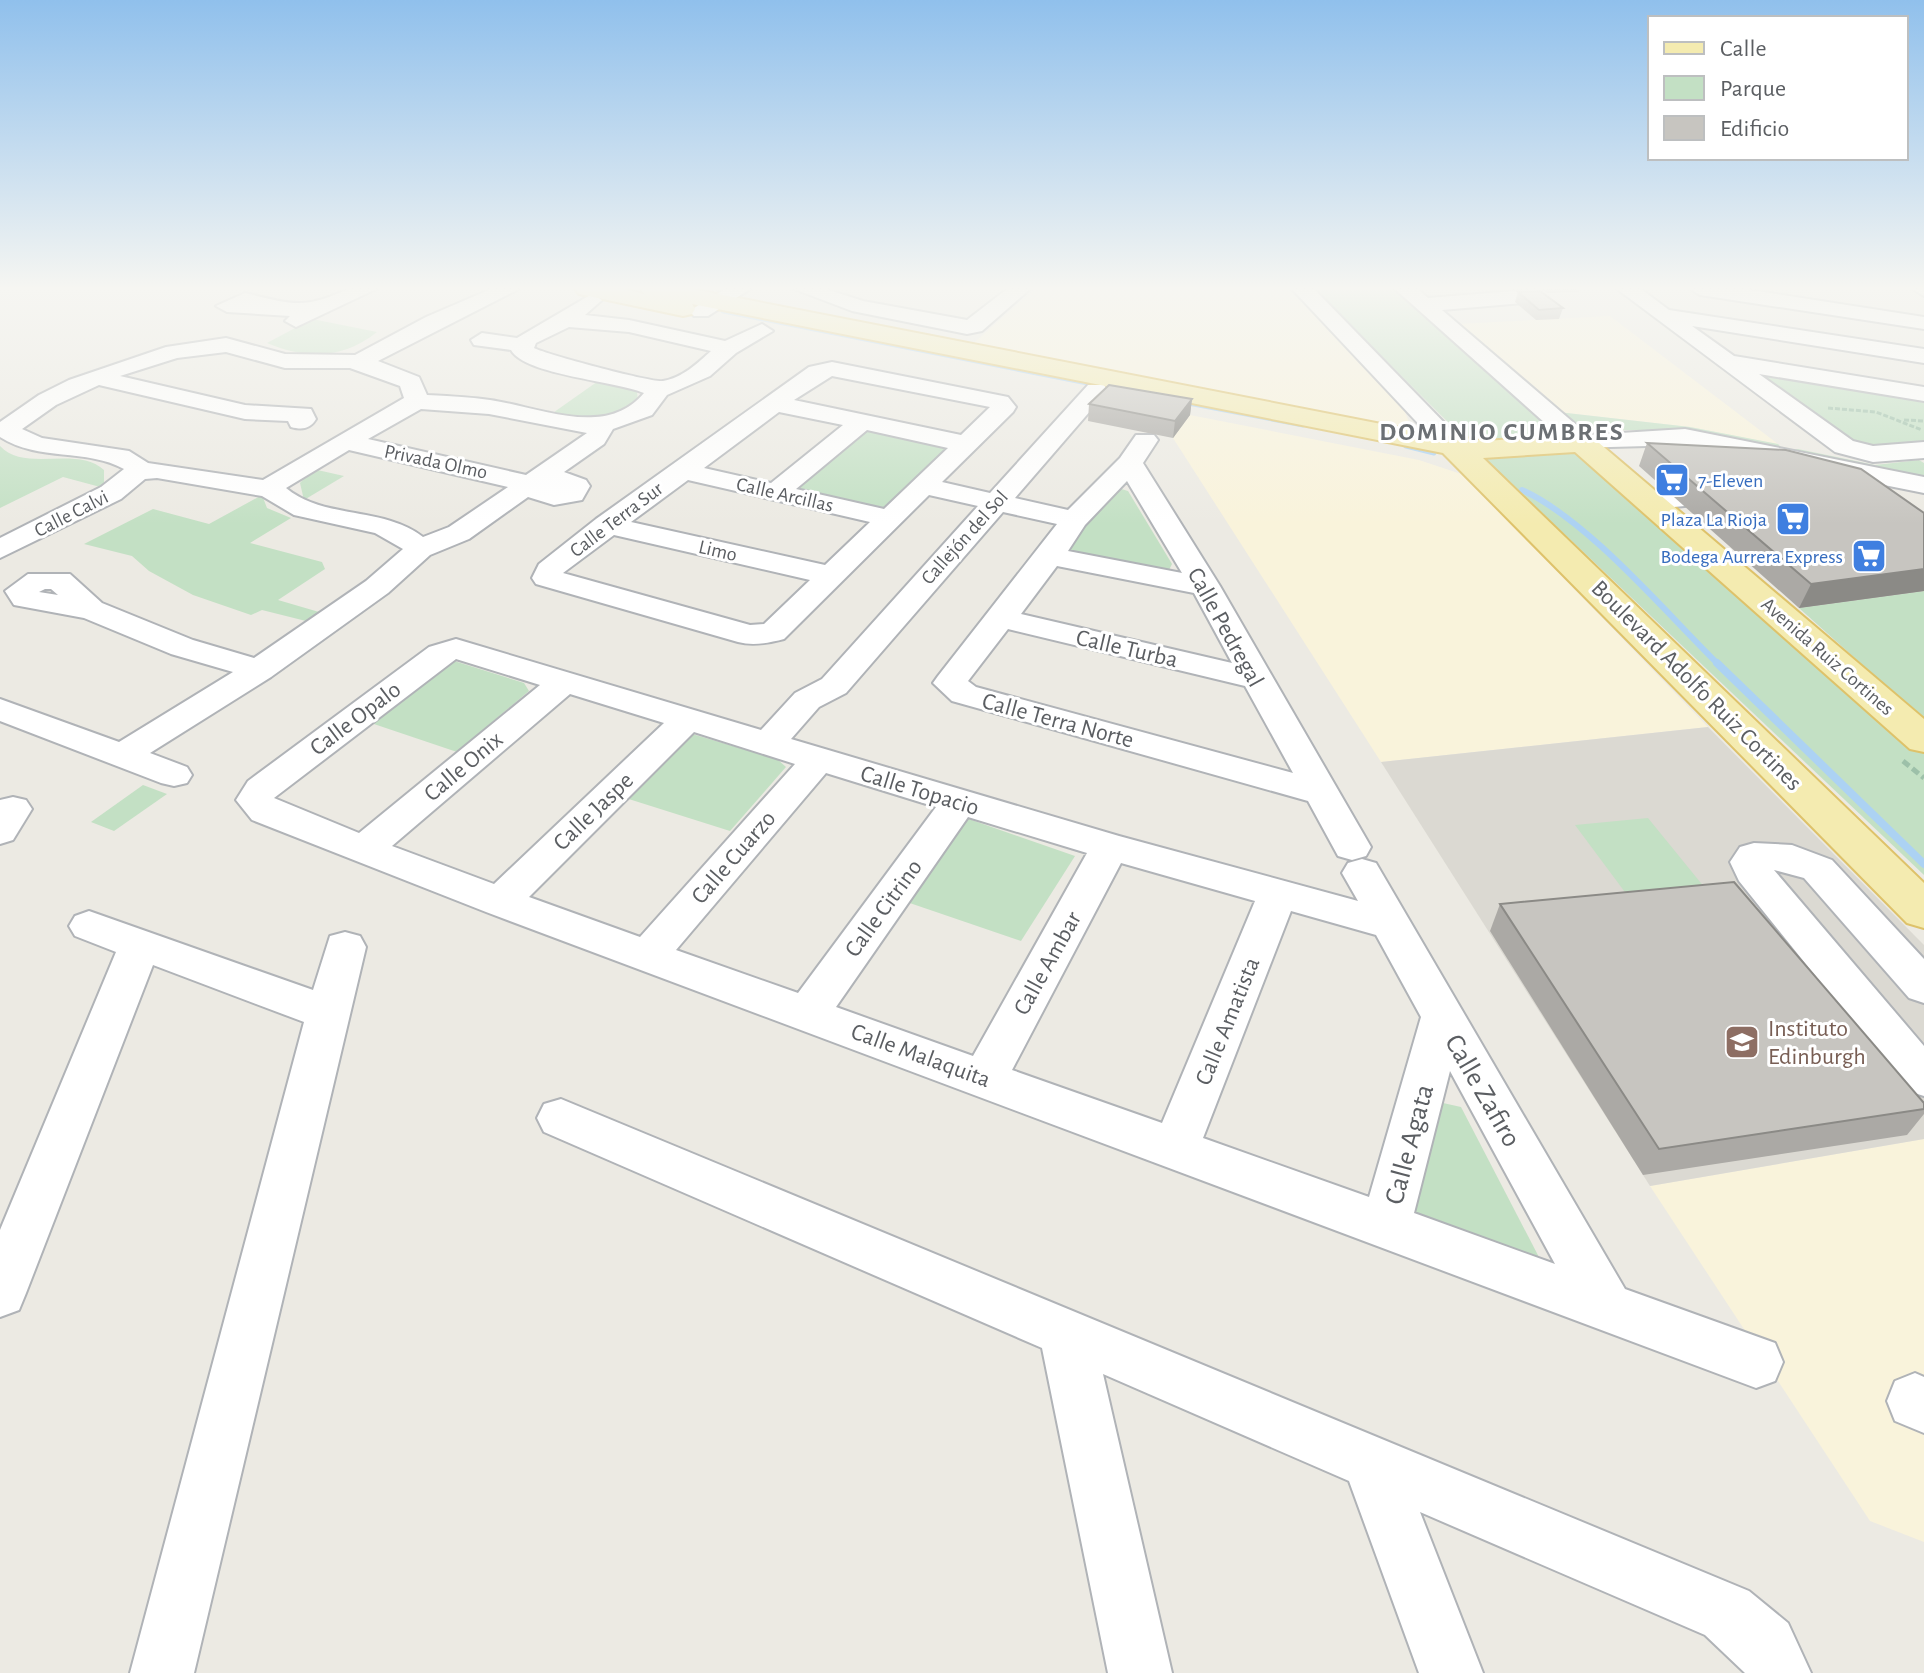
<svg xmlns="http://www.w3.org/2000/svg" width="1924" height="1673" viewBox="0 0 1924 1673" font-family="'Alegreya Sans',sans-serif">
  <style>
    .commercial { fill: #f9f3db }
    .education { fill: #dbd9d2 }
    .green { fill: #c3e0c4 }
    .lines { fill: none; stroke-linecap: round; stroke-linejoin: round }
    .stream-far2 { stroke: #acd2f3; stroke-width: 5 }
    .stream-far1 { stroke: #acd2f3; stroke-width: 6 }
    .stream { stroke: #acd2f3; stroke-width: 8 }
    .minor-casing { stroke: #b0b3b7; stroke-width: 4 }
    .major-casing { stroke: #dec26a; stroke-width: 4 }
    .path-far1 { stroke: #9dc0a9; stroke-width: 3; stroke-dasharray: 5 2; stroke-linecap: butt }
    .path { stroke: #9dc0a9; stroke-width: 5; stroke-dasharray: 8 4; stroke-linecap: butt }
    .minor { fill: #fff; fill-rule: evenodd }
    .major { fill: #f4ebb0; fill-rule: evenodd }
    .wall { fill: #aba9a5 }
    .shaded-wall { fill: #8b8a86 }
    .building { fill: #c7c5c0; stroke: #8b8a86; stroke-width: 2 }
    .labels { text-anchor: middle; stroke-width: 6; stroke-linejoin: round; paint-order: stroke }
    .far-street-label { font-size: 20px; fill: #5b5e62; stroke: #fff }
    .far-shop-label { font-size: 20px; fill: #366cbe; stroke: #fff; text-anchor: end }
    .street-label { font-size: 24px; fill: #5b5e62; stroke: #fff }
    .education-label { font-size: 24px; fill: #785e54; stroke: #fff; text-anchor: start }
    .far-district-label { font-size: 26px; font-weight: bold; letter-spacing: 2px; fill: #6c7074; stroke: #fff }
    .near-street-label { font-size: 28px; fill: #5b5e62; stroke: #fff }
  </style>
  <rect width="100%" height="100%" fill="#eceae3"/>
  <g class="commercial">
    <path d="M 1035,289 L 1288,289 L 1403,407 L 1409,422 L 1397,429 L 969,347 Z"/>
    <path d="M 1610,316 L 1778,444 L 1690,427 L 1558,412 L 1457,324 Z"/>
    <path d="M 1190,415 L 1419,460 L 1464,475 L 1708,727 L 1381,762 L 1173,438 Z"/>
    <path d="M 1924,1139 L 1924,1542 L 1870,1521 L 1650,1186 Z"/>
  </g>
  <path class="education" d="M 1708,727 L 1924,945 L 1924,1139 L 1650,1186 L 1381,762 Z"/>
  <g class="green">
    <path d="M 1314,289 L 1396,289 L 1924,752 L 1924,875 L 1478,452 Z"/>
    <path d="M 312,319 L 377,332 C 342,360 305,359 267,343 Z"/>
    <path d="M 1769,373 L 1924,399 L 1924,444 L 1873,447 L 1854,444 L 1758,375 Z"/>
    <path d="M 601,379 L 637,392 L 638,401 L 605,420 L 550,415 Z"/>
    <path d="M 1558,412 L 1690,427 L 1778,444 L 1785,451 L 1798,449 L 1875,465 L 1919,460 L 1924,463 L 1924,478 C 1838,463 1751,441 1664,431 C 1625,427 1592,438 1558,412 Z"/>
    <path d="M 863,421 L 967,444 L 889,518 L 776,492 Z"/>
    <path d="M 0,446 C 25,473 77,445 104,470 L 104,488 L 63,477 L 0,508 Z"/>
    <path d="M 313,469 L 344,476 L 304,500 L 300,483 Z"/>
    <path d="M 1118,488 L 1128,491 L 1172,564 L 1168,572 L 1067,555 L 1061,546 Z"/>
    <path d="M 262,495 L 267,508 L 291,518 L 250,543 L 322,562 L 325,569 L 278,600 L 319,612 L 306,621 L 262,610 L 251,615 L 193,595 L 149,571 L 132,556 L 84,544 L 153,509 L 209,524 Z"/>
    <path d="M 1924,591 L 1924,720 L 1799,608 Z"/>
    <path d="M 451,660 L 524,683 L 529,691 L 457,752 L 362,720 Z"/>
    <path d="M 682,731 L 777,759 L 786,767 L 730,831 L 616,795 Z"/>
    <path d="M 143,785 L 167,794 L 114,831 L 91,822 Z"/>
    <path d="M 963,817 L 1075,856 L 1021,941 L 898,899 Z"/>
    <path d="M 1648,818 L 1718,904 L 1639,911 L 1575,825 Z"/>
    <path d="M 1434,1101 L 1461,1107 L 1542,1263 L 1402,1214 Z"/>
  </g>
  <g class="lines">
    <g class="stream-far2">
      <path d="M 723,311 L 1118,389"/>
      <path d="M 1183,402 L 1303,425"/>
      <path d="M 1406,446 L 1434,453"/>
    </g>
    <path class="stream-far1" d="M 1522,490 C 1588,520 1665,612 1719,665"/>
    <path class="stream" d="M 1717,663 L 1924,864"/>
    <g class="minor-casing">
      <g id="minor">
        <path d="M 348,289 L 376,289 L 296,327 L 285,321 L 290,316 L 227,312 L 216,306 L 245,293 C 292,304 303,310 348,289 Z"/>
        <path d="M 491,289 L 519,289 L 378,361 L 419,377 L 427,395 C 448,396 469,397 490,400 C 539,407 606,439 644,393 C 616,381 525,375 511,350 L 474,345 L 471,340 L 482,333 L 517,338 L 592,294 L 602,300 L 585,315 L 629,320 L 725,341 L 762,324 L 773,331 L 736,353 L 710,376 L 667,395 L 652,415 L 613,429 L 604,444 L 564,472 L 586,480 L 590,486 L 582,500 L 554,505 L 528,497 L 469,539 L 430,555 L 388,593 L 271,677 L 150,753 L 187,767 L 192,775 L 187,783 L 174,786 L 161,783 L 0,721 L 0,699 L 119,742 L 233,672 L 171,654 L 84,618 L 14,605 L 5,591 L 28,574 L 70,574 L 102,603 L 193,640 L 254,658 L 366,581 L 403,549 L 375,533 L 294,515 L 262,496 L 157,478 L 145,479 L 121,499 L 0,558 L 0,538 L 101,487 L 124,469 C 86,448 39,462 0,437 L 0,422 L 39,395 L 69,380 L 166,347 L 226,338 L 285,354 L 355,355 L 426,317 ZM 569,327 L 629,332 L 711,351 C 698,363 682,378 663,381 C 653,383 548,355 534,348 L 536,343 ZM 226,352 L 285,368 L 350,368 L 400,386 L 404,398 L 263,480 L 148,463 L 129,451 L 42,438 L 22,429 L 56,405 L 99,385 L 245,419 L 288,421 L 291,427 C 302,430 310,429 316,419 L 311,409 L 245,405 L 120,376 L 177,358 ZM 421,409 L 489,414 L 587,433 L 526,475 L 368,439 ZM 349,450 L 508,487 L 449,527 L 423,537 C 383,506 325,520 286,488 ZM 45,589 L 51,589 L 58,595 L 39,592 Z"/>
        <path d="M 725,289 L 750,289 L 708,316 L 694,316 L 690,312 L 694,308 Z"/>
        <path d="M 794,289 L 826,289 L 863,301 L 967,320 L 1007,289 L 1030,289 L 982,331 L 967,334 L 852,311 Z"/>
        <path d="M 1292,289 L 1314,289 L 1461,440 L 1465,445 L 1461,450 L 1443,450 Z"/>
        <path d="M 1395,289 L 1418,289 L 1428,298 L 1539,289 L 1544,296 L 1534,302 L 1442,310 L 1588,435 L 1685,429 L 1924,477 L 1924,493 L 1685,445 L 1573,448 Z"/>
        <path d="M 1617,289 L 1641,289 L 1669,310 L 1924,349 L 1924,363 L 1692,326 L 1734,356 L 1924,387 L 1924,401 L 1759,374 L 1853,441 L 1873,446 L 1924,442 L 1924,458 L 1873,462 L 1835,452 Z"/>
        <path d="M 1690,289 L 1744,289 L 1924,317 L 1924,329 L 1700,295 Z"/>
        <path d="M 1913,289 L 1924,289 L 1924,296 Z"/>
        <path d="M 832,362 L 1008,397 L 1016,407 L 1013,412 L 942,482 L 990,493 L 1088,385 L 1104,385 L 1108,390 L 1104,395 L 1015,498 L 1068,510 L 1120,458 L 1136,435 L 1154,435 L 1158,440 L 1143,463 L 1220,586 L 1371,847 L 1366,856 L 1352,860 L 1338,856 L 1308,801 L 952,701 L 933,683 L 938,676 L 1057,524 L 1003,512 L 846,693 L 819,707 L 791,739 L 1119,836 L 1358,901 L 1342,873 L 1348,863 L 1362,859 L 1376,863 L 1625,1289 L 1775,1343 L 1783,1362 L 1775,1381 L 1756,1388 L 486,912 L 252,820 L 236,800 L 248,781 L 429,647 L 456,639 L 761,730 L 795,693 L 822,679 L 978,506 L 929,495 L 784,639 C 769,643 753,646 738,642 L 536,584 L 532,578 L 539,564 L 596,519 L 809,367 ZM 832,376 L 990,407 L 961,435 L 794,400 ZM 779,412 L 843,425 L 771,483 L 704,468 ZM 867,430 L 948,448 L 884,509 L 796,489 ZM 688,480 L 870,522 L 825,565 L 631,522 ZM 1127,481 L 1182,573 L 1068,551 L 1085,525 ZM 614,535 L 810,580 L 764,624 L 750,625 L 563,573 ZM 1057,566 L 1194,593 L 1232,663 L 1021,614 ZM 1008,629 L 1245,686 L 1293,773 L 976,687 L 968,681 ZM 456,659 L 540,685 L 359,833 L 274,798 ZM 570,694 L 664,723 L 494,884 L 392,846 ZM 694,732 L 795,764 L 640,937 L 529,897 ZM 826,773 L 936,807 L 798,993 L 676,950 ZM 968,817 L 1087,853 L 973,1056 L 836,1007 ZM 1121,863 L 1255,901 L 1162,1123 L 1012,1070 ZM 1291,911 L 1376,935 L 1421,1017 L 1369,1197 L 1203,1138 ZM 1450,1071 L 1555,1264 L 1414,1213 Z"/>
        <path d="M 1729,487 L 1739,489 L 1743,495 L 1739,501 L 1652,509 L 1642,507 L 1638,501 L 1642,495 L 1652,493 Z"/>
        <path d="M 13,797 L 26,800 L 32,809 L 13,840 L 0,844 L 0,800 Z"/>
        <path d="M 1754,843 L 1792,845 L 1832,860 L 1924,959 L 1924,1003 L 1909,998 L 1804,878 L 1774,870 L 1924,1046 L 1924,1096 L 1908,1091 L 1739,881 L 1730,862 L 1740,847 Z"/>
        <path d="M 89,911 L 313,990 L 330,936 L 345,932 L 360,936 L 366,947 L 194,1673 L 130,1673 L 304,1022 L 153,965 L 26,1293 L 19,1310 L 0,1317 L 0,1230 L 116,952 L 75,936 L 69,926 L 75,916 Z"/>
        <path d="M 561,1099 L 1749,1591 L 1788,1623 L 1811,1673 L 1745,1673 L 1705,1635 L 1420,1512 L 1483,1673 L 1419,1673 L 1349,1481 L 1103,1374 L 1172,1673 L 1108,1673 L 1042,1348 L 544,1132 L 537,1118 L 544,1104 Z"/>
        <path d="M 1915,1373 L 1924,1377 L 1924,1433 L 1895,1421 L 1887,1401 L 1895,1381 Z"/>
      </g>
    </g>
    <g class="major-casing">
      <path id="major" d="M 575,289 L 624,289 L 644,294 L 641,289 L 692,289 L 1422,432 L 1486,441 L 1582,434 L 1592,437 L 1924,719 L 1924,752 L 1910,749 L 1575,452 L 1483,458 L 1924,883 L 1924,928 L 1907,923 L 1443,453 L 692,304 L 695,309 L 692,314 L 683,316 L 579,294 Z"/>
    </g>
    <g class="path-far1">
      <path d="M 1828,408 L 1876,412 L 1922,430"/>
      <path d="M 1904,420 L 1924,421"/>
    </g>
    <path class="path" d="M 1903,761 L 1924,778"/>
    <use href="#minor" class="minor"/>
    <use href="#major" class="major"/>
  </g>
  <g class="wall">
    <path d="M 1542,289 L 1579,289 L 1579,292 L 1547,293 Z"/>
    <path d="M 1518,292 L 1563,308 L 1559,319 L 1536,320 L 1515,302 Z"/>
    <path d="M 1192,399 L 1190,415 L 1173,438 L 1088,421 L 1089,404 Z"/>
    <path d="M 1647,443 L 1924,513 L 1924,591 L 1799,608 L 1639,466 Z"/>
    <path d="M 1500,904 L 1924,1103 L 1924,1114 L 1907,1135 L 1643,1175 L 1490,931 Z"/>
  </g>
  <g class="shaded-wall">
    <path d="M 1192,399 L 1190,415 L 1173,438 L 1175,421 Z"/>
    <path d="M 1924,569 L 1924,591 L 1799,608 L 1811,584 Z"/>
  </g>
  <g class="building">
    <path d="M 1540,291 L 1563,308 L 1539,310 L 1518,292 Z"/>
    <path d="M 1109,385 L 1192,399 L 1175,421 L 1089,404 Z"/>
    <path d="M 1647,443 L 1786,450 L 1861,469 L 1924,513 L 1924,569 L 1811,584 Z"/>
    <path d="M 1734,882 L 1924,1103 L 1924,1109 L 1659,1149 L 1500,904 Z"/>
  </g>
  <linearGradient id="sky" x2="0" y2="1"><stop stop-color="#90c0ec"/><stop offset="0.55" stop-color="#f6f6f2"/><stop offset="1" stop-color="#f6f6f2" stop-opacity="0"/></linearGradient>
  <rect width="1924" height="524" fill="url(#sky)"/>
  <defs>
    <g id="supermarket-square" transform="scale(1.8)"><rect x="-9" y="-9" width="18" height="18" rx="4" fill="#3f7fe0" stroke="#fff"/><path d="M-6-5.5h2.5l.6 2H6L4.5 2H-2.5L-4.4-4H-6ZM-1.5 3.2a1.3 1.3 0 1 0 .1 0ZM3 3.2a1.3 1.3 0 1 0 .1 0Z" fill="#fff"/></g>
    <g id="school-square" transform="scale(1.8)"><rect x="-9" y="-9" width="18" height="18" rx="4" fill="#8d6e63" stroke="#fff"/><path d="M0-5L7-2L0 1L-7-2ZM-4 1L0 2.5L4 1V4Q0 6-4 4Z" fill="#fff"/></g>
  </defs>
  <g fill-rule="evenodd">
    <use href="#supermarket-square" x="1672" y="480"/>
    <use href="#supermarket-square" x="1793" y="519"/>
    <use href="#supermarket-square" x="1869" y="556"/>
    <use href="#school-square" x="1742" y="1042"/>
  </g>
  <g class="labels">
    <g class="far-street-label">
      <text transform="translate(436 461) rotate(12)" y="7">Privada Olmo</text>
      <text transform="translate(785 494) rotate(13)" y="7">Calle Arcillas</text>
      <text transform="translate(71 513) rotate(-27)" y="7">Calle Calvi</text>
      <text transform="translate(616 519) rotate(-37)" y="7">Calle Terra Sur</text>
      <text transform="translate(964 537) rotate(-48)" y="7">Callejón del Sol</text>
      <text transform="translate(718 550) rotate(13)" y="7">Limo</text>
      <text transform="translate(1828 656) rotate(41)" y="7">Avenida Ruiz Cortines</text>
    </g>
    <g class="far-shop-label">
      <text x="1698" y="487" text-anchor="start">7-Eleven</text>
      <text x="1767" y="526">Plaza La Rioja</text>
      <text x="1843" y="563">Bodega Aurrera Express</text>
    </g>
    <g class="street-label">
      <text transform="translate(1226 627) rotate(61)" y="8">Calle Pedregal</text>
      <text transform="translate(1127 648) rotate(13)" y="8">Calle Turba</text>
      <text transform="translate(1697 685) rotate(45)" y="8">Boulevard Adolfo Ruiz Cortines</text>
      <text transform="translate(355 718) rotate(-37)" y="8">Calle Opalo</text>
      <text transform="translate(1058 720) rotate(15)" y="8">Calle Terra Norte</text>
      <text transform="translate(463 766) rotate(-40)" y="8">Calle Onix</text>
      <text transform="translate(920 790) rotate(17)" y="8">Calle Topacio</text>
      <text transform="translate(593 811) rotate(-44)" y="8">Calle Jaspe</text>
      <text transform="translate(733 857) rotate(-49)" y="8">Calle Cuarzo</text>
      <text transform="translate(883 908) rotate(-54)" y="8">Calle Citrino</text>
      <text transform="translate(1047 963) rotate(-61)" y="8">Calle Ambar</text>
      <text transform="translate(1227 1021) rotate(-68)" y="8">Calle Amatista</text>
      <text transform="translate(921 1055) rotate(20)" y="8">Calle Malaquita</text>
    </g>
    <g class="education-label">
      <text x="1768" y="1036">Instituto<tspan x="1768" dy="28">Edinburgh</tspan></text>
    </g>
    <g class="far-district-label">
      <text x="1502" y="440">DOMINIO CUMBRES</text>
    </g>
    <g class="near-street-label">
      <text transform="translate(1484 1090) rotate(60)" y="10">Calle Zafiro</text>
      <text transform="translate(1408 1144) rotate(-75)" y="10">Calle Agata</text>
    </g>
  </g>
  <rect x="1648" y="16" width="260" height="144" fill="#ffffff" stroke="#bdbfc0" stroke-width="2"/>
  <rect x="1664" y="42" width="40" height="12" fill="#f4ebb0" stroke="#bdbfc0" stroke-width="2"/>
  <text x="1720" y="56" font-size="24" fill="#5b5e62">Calle</text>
  <rect x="1664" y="76" width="40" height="24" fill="#c3e0c4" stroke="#bdbfc0" stroke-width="2"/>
  <text x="1720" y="96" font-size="24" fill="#5b5e62">Parque</text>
  <rect x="1664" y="116" width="40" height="24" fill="#c7c5c0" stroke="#bdbfc0" stroke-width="2"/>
  <text x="1720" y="136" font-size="24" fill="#5b5e62">Edificio</text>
</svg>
